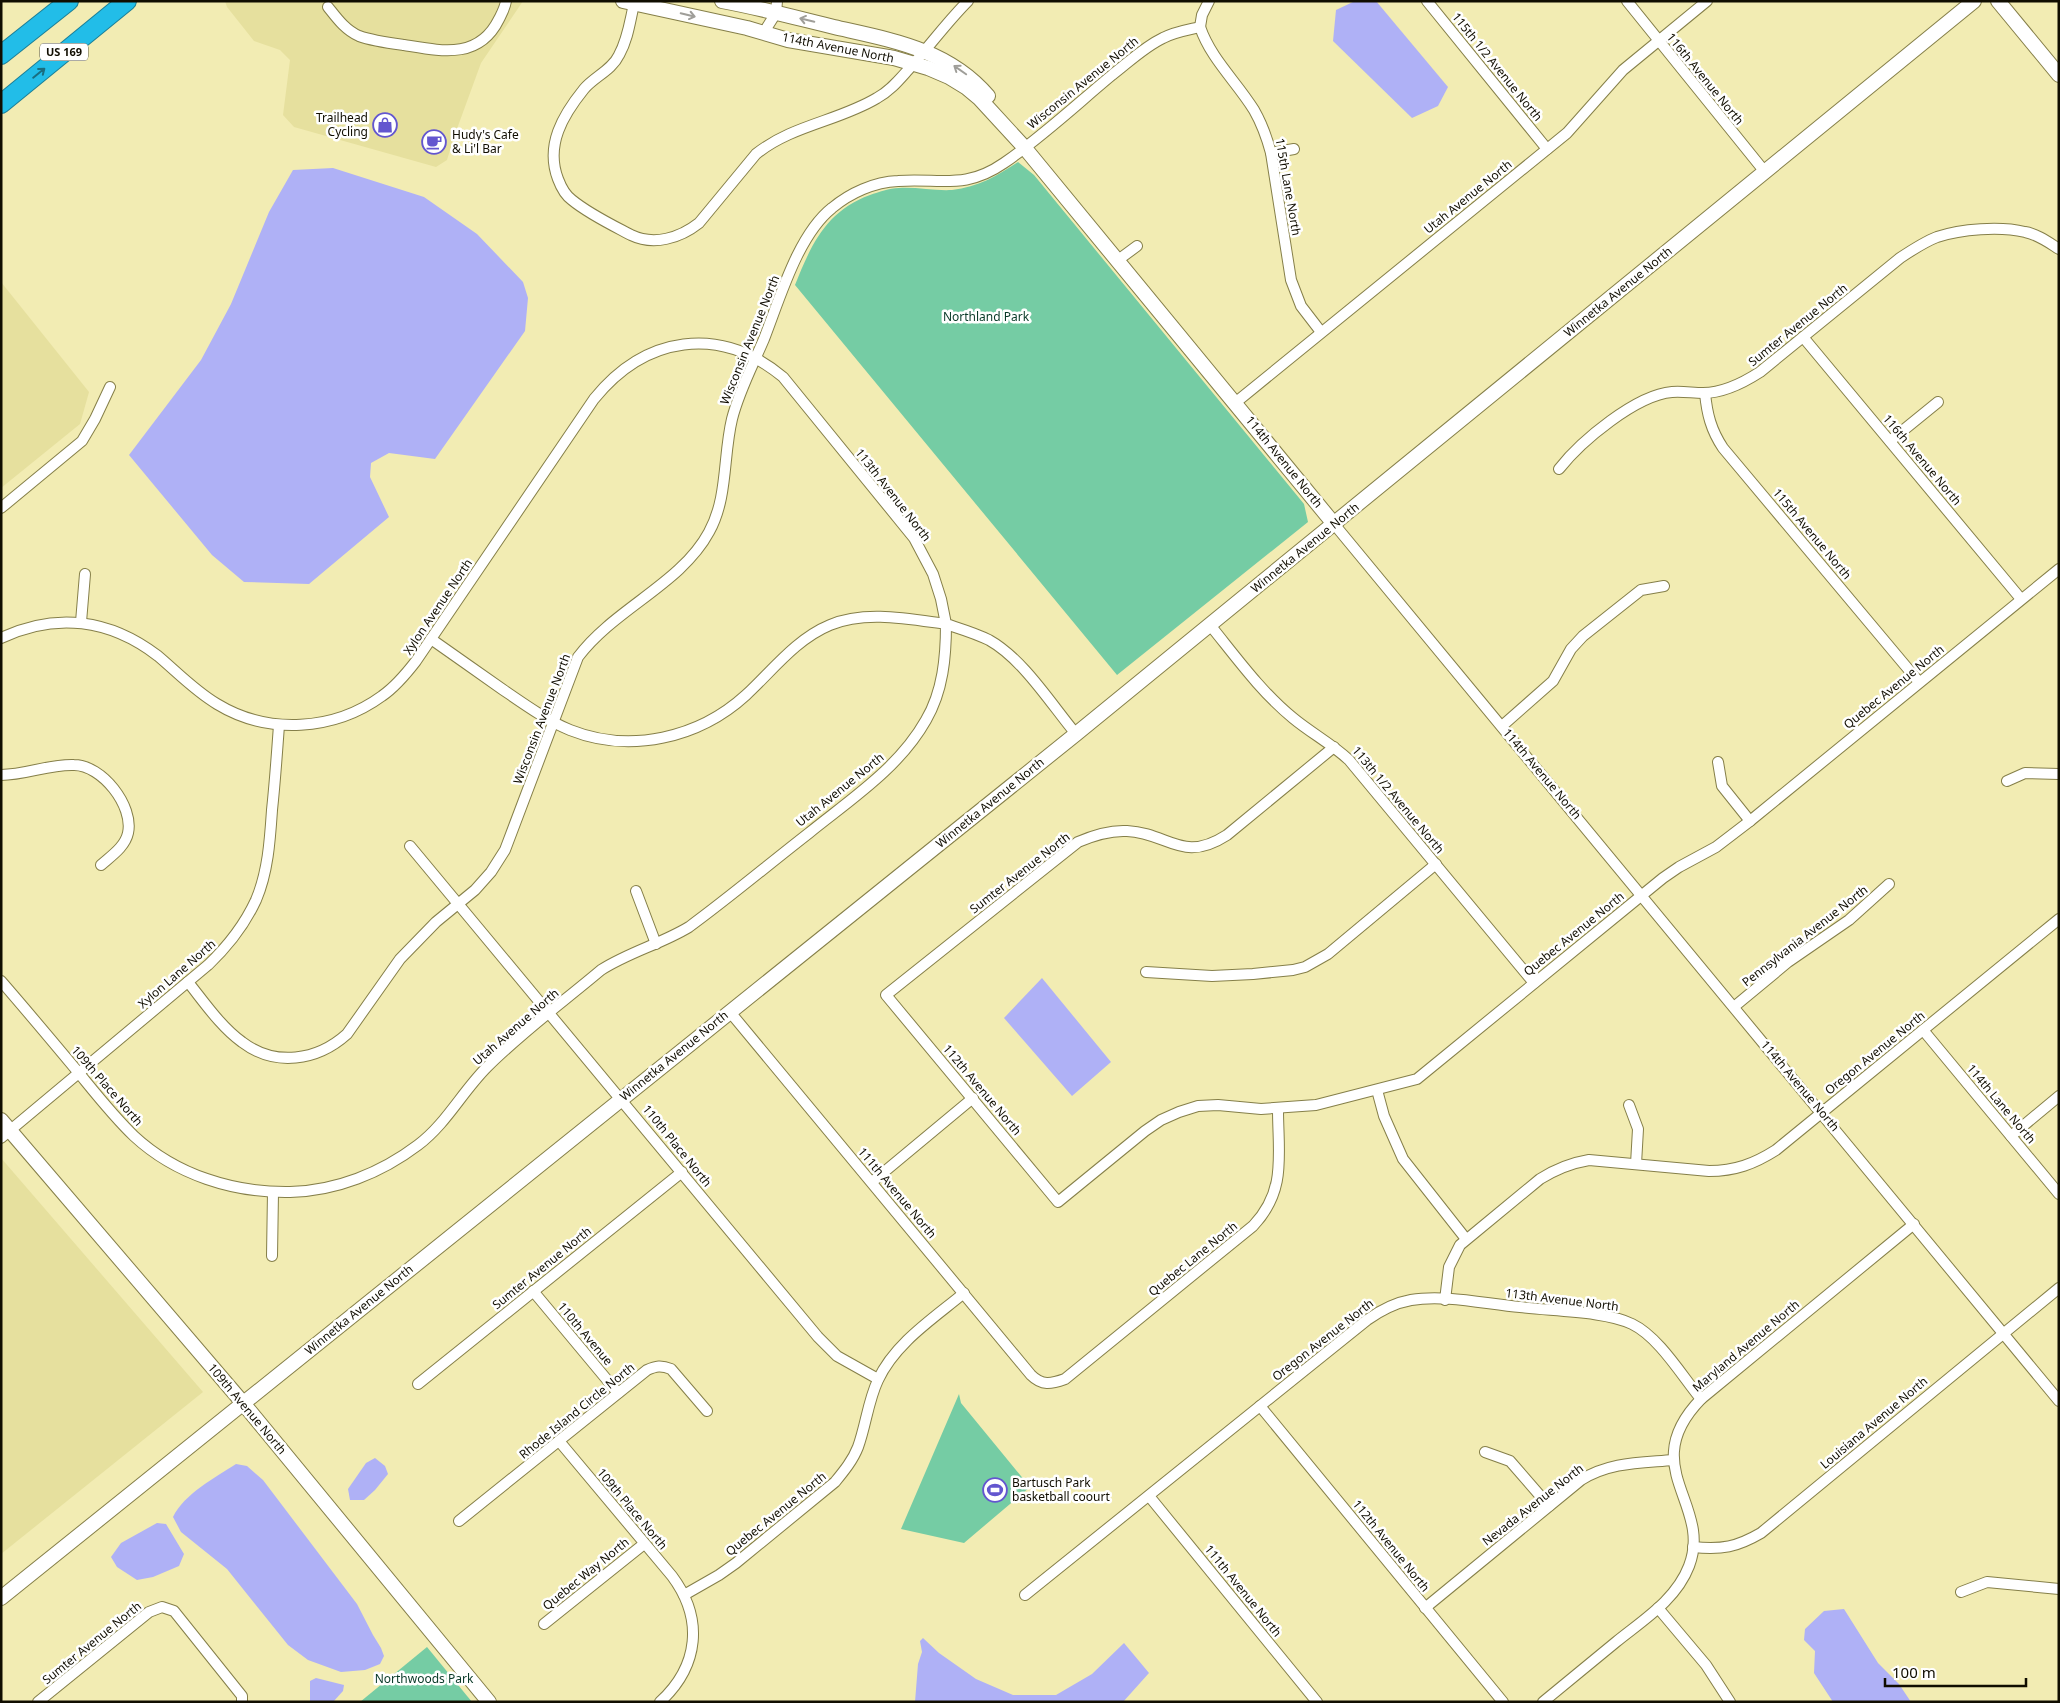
<svg xmlns="http://www.w3.org/2000/svg" width="2060" height="1703" viewBox="0 0 2060 1703" font-family="'Noto Sans',sans-serif">
  <style>
    .built { fill: #e6e09e }
    .green { fill: #75cca4 }
    .water { fill: #afb1f6 }
    .lines { fill: none; stroke-linecap: round; stroke-linejoin: round }
    .street-casing { stroke: #857f49; stroke-width: 12 }
    .secondary-casing { stroke: #857f49; stroke-width: 16 }
    .highway-casing { stroke: #1c7f97; stroke-width: 20 }
    .street { stroke: #fff; stroke-width: 10 }
    .secondary { stroke: #fff; stroke-width: 14 }
    .highway { stroke: #22bde8; stroke-width: 18 }
    .oneway { stroke: #9f9e99 }
    .oneway2 { stroke: #1a6e80 }
    .labels { text-anchor: middle; stroke-width: 5; stroke-linejoin: round; paint-order: stroke }
    .shield { fill: #fff; stroke: #58564c; stroke-width: 1 }
    .shield-label { font-size: 11px; font-weight: bold; fill: #100d00 }
    .street-label { font-size: 12px; fill: #100d00; stroke: #fff }
    .poi-label { font-size: 12px; fill: #100d00; stroke: #fff; text-anchor: start }
    .park-label { font-size: 12px; fill: #083927; stroke: #fff }
  </style>
  <rect width="100%" height="100%" fill="#f2ecb3"/>
  <g class="built">
    <path d="M 225,1 L 523,1 L 481,63 L 454,137 L 447,160 L 436,167 L 294,127 L 283,115 L 290,60 L 280,50 L 254,41 L 227,7 Z"/>
    <path d="M 1,282 L 89,392 L 80,424 L 1,488 Z"/>
    <path d="M 1,1158 L 203,1392 L 1,1554 Z"/>
  </g>
  <g class="green">
    <path d="M 1018,162 L 1034,175 L 1304,504 L 1308,522 L 1117,675 L 795,285 C 811,245 826,211 870,195 C 879,192 889,188 899,188 C 917,187 935,191 952,190 C 978,187 997,176 1018,162 Z"/>
    <path d="M 959,1394 L 961,1403 L 1030,1487 L 964,1543 L 901,1529 Z"/>
    <path d="M 427,1647 L 472,1702 L 360,1702 Z"/>
  </g>
  <g class="water">
    <path d="M 1355,1 L 1376,1 L 1448,87 L 1438,106 L 1412,118 L 1333,41 L 1336,10 Z"/>
    <path d="M 333,168 L 424,197 L 477,234 L 523,282 L 528,298 L 525,331 L 435,459 L 389,453 L 371,463 L 370,477 L 389,517 L 309,584 L 244,582 L 212,555 L 129,455 L 201,360 L 231,304 L 269,212 L 293,170 Z"/>
    <path d="M 1042,978 L 1111,1062 L 1072,1096 L 1004,1018 Z"/>
    <path d="M 375,1458 L 385,1466 L 388,1474 L 375,1490 L 364,1500 L 350,1500 L 348,1489 L 366,1463 Z"/>
    <path d="M 236,1464 L 247,1466 L 263,1480 L 357,1604 L 373,1635 L 381,1648 L 384,1656 L 380,1664 L 365,1670 L 341,1672 L 308,1660 L 288,1645 L 227,1569 L 181,1532 L 173,1517 C 184,1494 216,1477 236,1464 Z"/>
    <path d="M 157,1523 L 166,1524 L 184,1554 L 179,1566 L 153,1577 L 137,1580 L 117,1567 L 111,1557 L 121,1543 Z"/>
    <path d="M 1844,1609 L 1878,1663 L 1899,1684 L 1911,1702 L 1833,1702 L 1814,1673 L 1815,1651 L 1804,1640 L 1805,1629 L 1824,1611 Z"/>
    <path d="M 923,1638 L 939,1653 L 976,1679 L 1013,1695 L 1056,1695 L 1092,1674 L 1124,1643 L 1149,1673 L 1123,1702 L 915,1702 L 918,1664 L 922,1652 L 920,1641 Z"/>
    <path d="M 316,1678 L 344,1685 L 343,1691 L 333,1702 L 310,1702 L 310,1681 Z"/>
  </g>
  <g class="lines">
    <g class="street-casing">
      <g id="street">
        <path d="M 1427,1 L 1547,149"/>
        <path d="M 1627,1 L 1765,172"/>
        <path d="M 634,4 C 630,21 628,39 619,55 C 612,70 594,77 584,89 C 563,115 545,145 558,179 C 561,187 565,195 572,200 C 589,214 612,225 631,235 C 654,246 680,238 699,223 L 756,154 C 792,125 839,121 877,98 C 890,91 899,80 908,70 C 929,47 946,23 968,1"/>
        <path d="M 328,7 C 336,17 345,30 359,36 C 373,41 389,43 404,45 C 441,51 479,60 499,19 C 502,13 505,8 506,1"/>
        <path d="M 1200,27 C 1211,59 1236,81 1254,110 C 1262,124 1267,138 1271,153 L 1291,280 L 1301,306 L 1321,332"/>
        <path d="M 1200,27 L 1202,15 L 1209,1"/>
        <path d="M 764,32 L 776,13 L 777,1"/>
        <path d="M 1271,153 L 1294,149"/>
        <path d="M 1118,260 L 1137,246"/>
        <path d="M 1803,337 L 2021,599"/>
        <path d="M 1705,393 C 1707,414 1711,430 1723,448 L 1919,682"/>
        <path d="M 1235,403 L 1567,133 L 1623,70 L 1707,1"/>
        <path d="M 1890,441 L 1938,402"/>
        <path d="M 1559,469 C 1581,441 1636,395 1672,392 C 1682,391 1693,393 1703,393 C 1724,393 1743,383 1760,372 L 1900,258 C 1912,250 1924,242 1937,237 C 1961,229 2000,226 2025,232 C 2037,234 2048,242 2059,249"/>
        <path d="M 1,508 L 82,441 L 95,419 L 110,387"/>
        <path d="M 1334,524 L 2059,1401"/>
        <path d="M 81,622 L 85,574"/>
        <path d="M 1210,625 C 1236,657 1261,692 1293,718 C 1311,733 1332,744 1349,760 L 1534,983"/>
        <path d="M 1,638 C 56,612 110,619 158,656 C 177,672 195,691 217,704 C 268,735 334,731 382,696 C 395,687 406,674 416,661 L 594,399 C 645,336 719,324 783,377 L 914,538 L 933,574 L 941,599 L 946,624 C 961,629 975,633 989,640 C 1023,659 1051,704 1076,734"/>
        <path d="M 1502,726 L 1553,681 L 1571,649 L 1583,636 L 1641,590 L 1664,586"/>
        <path d="M 1334,747 L 1227,835 C 1182,864 1169,833 1127,831 C 1110,830 1094,835 1078,842 L 886,995 L 1058,1202 L 1145,1131 L 1161,1120 L 1179,1112 L 1198,1106 L 1218,1105 L 1261,1109 L 1316,1105 L 1417,1079 L 1663,878 L 1679,867 L 1716,847 L 1750,821 L 2059,569"/>
        <path d="M 1718,762 L 1722,786 L 1750,821"/>
        <path d="M 1,775 C 26,775 49,764 74,765 C 102,765 134,806 128,833 C 125,847 111,856 101,865"/>
        <path d="M 2007,781 L 2025,773 L 2059,774"/>
        <path d="M 410,846 L 818,1337 L 837,1356 L 878,1379"/>
        <path d="M 636,891 L 656,944"/>
        <path d="M 1146,972 L 1212,976 L 1253,974 L 1293,970 L 1305,967 L 1328,954 L 1436,864"/>
        <path d="M 1,981 C 27,1011 53,1042 78,1072 C 96,1094 114,1117 134,1136 C 176,1175 234,1193 290,1192 C 336,1191 381,1173 418,1145 C 446,1124 462,1092 487,1067 C 522,1032 563,1002 601,970 C 629,952 661,944 689,927 C 730,897 769,864 809,833 C 851,799 899,768 926,720 C 943,691 946,657 946,624 C 909,619 865,610 830,625 C 796,639 772,671 746,695 C 699,738 630,754 570,730 C 546,720 524,704 502,689 C 478,672 455,656 431,639"/>
        <path d="M 188,982 C 204,1002 221,1027 242,1042 C 275,1067 317,1061 347,1034 L 400,959 L 436,922 L 475,890 L 491,872 L 505,850 L 578,657 C 615,608 681,584 709,532 C 728,498 723,456 732,419 C 739,391 753,365 764,339 C 780,298 798,235 832,208 C 850,193 874,182 898,181 C 941,178 965,190 1004,163 C 1042,137 1077,104 1112,75 C 1129,62 1144,47 1163,38 C 1174,32 1187,30 1200,27"/>
        <path d="M 1735,1006 L 1788,962 L 1849,920 L 1889,884"/>
        <path d="M 730,1012 L 1031,1375 C 1042,1386 1051,1384 1065,1379 L 1253,1226 C 1287,1190 1278,1155 1278,1109"/>
        <path d="M 1923,1030 L 2059,1194"/>
        <path d="M 1377,1090 L 1384,1116 L 1403,1159 L 1466,1239"/>
        <path d="M 1629,1105 L 1638,1129 L 1636,1164"/>
        <path d="M 2011,1136 L 2059,1096"/>
        <path d="M 1,1138 L 208,965 C 228,946 244,926 256,900 C 268,872 270,840 272,810 C 275,782 277,753 279,725"/>
        <path d="M 872,1182 L 973,1098"/>
        <path d="M 272,1256 L 273,1192"/>
        <path d="M 533,1291 L 618,1393"/>
        <path d="M 1445,1300 L 1449,1267 L 1460,1245 L 1540,1179 C 1556,1169 1571,1163 1589,1160 L 1709,1171 C 1735,1171 1754,1164 1776,1150 L 2059,919"/>
        <path d="M 418,1384 L 682,1172"/>
        <path d="M 1260,1406 L 1503,1702"/>
        <path d="M 559,1441 L 672,1576 C 704,1619 699,1666 660,1702"/>
        <path d="M 1485,1452 L 1510,1461 L 1549,1506"/>
        <path d="M 1149,1496 L 1317,1702"/>
        <path d="M 459,1521 L 647,1370 C 656,1366 661,1365 671,1369 L 707,1411"/>
        <path d="M 1693,1547 C 1722,1550 1737,1547 1761,1533 L 2059,1288"/>
        <path d="M 1961,1592 L 1987,1582 L 2059,1589"/>
        <path d="M 684,1595 L 719,1575 L 736,1563 L 835,1482 C 844,1471 853,1460 858,1447 C 866,1425 868,1401 878,1380 C 895,1343 934,1318 964,1293"/>
        <path d="M 1025,1595 L 1367,1320 C 1381,1310 1394,1303 1411,1300 C 1444,1294 1486,1304 1520,1307 C 1551,1311 1606,1311 1632,1324 C 1659,1337 1682,1376 1701,1399"/>
        <path d="M 1425,1608 L 1581,1480 C 1610,1462 1640,1463 1673,1460"/>
        <path d="M 1658,1608 L 1706,1665 L 1730,1702"/>
        <path d="M 544,1624 L 644,1544"/>
        <path d="M 38,1702 L 149,1612 L 162,1607 L 174,1611 L 242,1696 L 242,1702"/>
        <path d="M 1543,1702 C 1567,1682 1592,1662 1616,1642 C 1643,1620 1676,1600 1689,1566 C 1713,1504 1635,1467 1701,1399 L 1914,1224"/>
      </g>
    </g>
    <g class="secondary-casing">
      <g id="secondary">
        <path d="M 623,1 L 747,28 L 788,40 L 894,58 L 928,68 L 949,77 L 967,88 L 979,98 L 1024,147 L 1334,524"/>
        <path d="M 722,1 C 760,8 797,18 834,27 C 891,40 948,49 988,96"/>
        <path d="M 1998,1 L 2059,75"/>
        <path d="M 1,1120 L 243,1403 L 489,1702"/>
        <path d="M 1,1598 L 1076,734 L 1974,1"/>
      </g>
    </g>
    <g class="highway-casing">
      <g id="highway">
        <path d="M 1,55 L 69,1"/>
        <path d="M 1,104 L 127,1"/>
      </g>
    </g>
    <use href="#street" class="street"/>
    <use href="#secondary" class="secondary"/>
    <use href="#highway" class="highway"/>
  </g>
  <defs><path id="oneway-shaft" d="M-6 0H5M1.5-3L5.5 0L1.5 3" fill="none" stroke-width="1.6" stroke-linecap="round" stroke-linejoin="round" transform="scale(1.25)"/></defs>
  <g class="oneway">
    <use href="#oneway-shaft" transform="translate(688 15) rotate(13)"/>
    <use href="#oneway-shaft" transform="translate(807 20) rotate(-167)"/>
    <use href="#oneway-shaft" transform="translate(960 70) rotate(-145)"/>
  </g>
  <use class="oneway2" href="#oneway-shaft" transform="translate(39 73) rotate(-39)"/>
  <defs>
    <g id="shop-ring" transform="scale(1.25)"><circle r="9.5" fill="#fff" stroke="#6356cf" stroke-width="1.5"/><path d="M-5-2.5h2.3a2.7 3.5 0 0 1 5.4 0H5L5.5 6h-11ZM-1.5-2.5h3a1.5 2.3 0 0 0-3 0Z" fill="#6356cf"/></g>
    <g id="cafe-ring" transform="scale(1.25)"><circle r="9.5" fill="#fff" stroke="#6356cf" stroke-width="1.5"/><path d="M-5.5-4.5H6V0H3Q3 3.5 0 3.5H-2.5Q-5.5 3.5-5.5 0ZM3-3.2v2h1.7v-2ZM-6 4.5H4V6H-6Z" fill="#6356cf"/></g>
    <g id="stadium-ring" transform="scale(1.25)"><circle r="9.5" fill="#fff" stroke="#6356cf" stroke-width="1.5"/><path d="M0-5a6.5 5 0 1 0 0 10a6.5 5 0 1 0 0-10ZM-3.5-1.8h7v3.6h-7Z" fill="#6356cf"/></g>
  </defs>
  <g fill-rule="evenodd">
    <use href="#shop-ring" x="385" y="125"/>
    <use href="#cafe-ring" x="434" y="142"/>
    <use href="#stadium-ring" x="995" y="1490"/>
  </g>
  <g class="labels">
    <rect class="shield" x="40" y="43.5" width="48" height="17" rx="4"/>
    <g class="shield-label">
      <text x="64" y="56">US 169</text>
    </g>
    <g class="street-label">
      <text transform="translate(838 48) rotate(11)" y="4">114th Avenue North</text>
      <text transform="translate(1497 67) rotate(51)" y="4">115th 1/2 Avenue North</text>
      <text transform="translate(1705 79) rotate(51)" y="4">116th Avenue North</text>
      <text transform="translate(1083 83) rotate(-39)" y="4">Wisconsin Avenue North</text>
      <text transform="translate(1288 187) rotate(80)" y="4">115th Lane North</text>
      <text transform="translate(1468 197) rotate(-39)" y="4">Utah Avenue North</text>
      <text transform="translate(1618 292) rotate(-39)" y="4">Winnetka Avenue North</text>
      <text transform="translate(1798 325) rotate(-39)" y="4">Sumter Avenue North</text>
      <text transform="translate(750 340) rotate(-68)" y="4">Wisconsin Avenue North</text>
      <text transform="translate(1922 460) rotate(50)" y="4">116th Avenue North</text>
      <text transform="translate(1284 462) rotate(51)" y="4">114th Avenue North</text>
      <text transform="translate(893 495) rotate(52)" y="4">113th Avenue North</text>
      <text transform="translate(1812 534) rotate(50)" y="4">115th Avenue North</text>
      <text transform="translate(1305 548) rotate(-39)" y="4">Winnetka Avenue North</text>
      <text transform="translate(438 607) rotate(-56)" y="4">Xylon Avenue North</text>
      <text transform="translate(1894 687) rotate(-39)" y="4">Quebec Avenue North</text>
      <text transform="translate(542 719) rotate(-69)" y="4">Wisconsin Avenue North</text>
      <text transform="translate(1542 774) rotate(50)" y="4">114th Avenue North</text>
      <text transform="translate(840 790) rotate(-39)" y="4">Utah Avenue North</text>
      <text transform="translate(1398 800) rotate(50)" y="4">113th 1/2 Avenue North</text>
      <text transform="translate(990 803) rotate(-39)" y="4">Winnetka Avenue North</text>
      <text transform="translate(1020 873) rotate(-38)" y="4">Sumter Avenue North</text>
      <text transform="translate(1574 934) rotate(-39)" y="4">Quebec Avenue North</text>
      <text transform="translate(1805 936) rotate(-38)" y="4">Pennsylvania Avenue North</text>
      <text transform="translate(177 974) rotate(-41)" y="4">Xylon Lane North</text>
      <text transform="translate(516 1027) rotate(-41)" y="4">Utah Avenue North</text>
      <text transform="translate(1875 1053) rotate(-39)" y="4">Oregon Avenue North</text>
      <text transform="translate(674 1056) rotate(-39)" y="4">Winnetka Avenue North</text>
      <text transform="translate(107 1086) rotate(49)" y="4">109th Place North</text>
      <text transform="translate(1800 1086) rotate(50)" y="4">114th Avenue North</text>
      <text transform="translate(982 1090) rotate(50)" y="4">112th Avenue North</text>
      <text transform="translate(2001 1104) rotate(50)" y="4">114th Lane North</text>
      <text transform="translate(677 1146) rotate(51)" y="4">110th Place North</text>
      <text transform="translate(897 1193) rotate(50)" y="4">111th Avenue North</text>
      <text transform="translate(1193 1259) rotate(-39)" y="4">Quebec Lane North</text>
      <text transform="translate(542 1268) rotate(-39)" y="4">Sumter Avenue North</text>
      <text transform="translate(1562 1300) rotate(7)" y="4">113th Avenue North</text>
      <text transform="translate(359 1310) rotate(-39)" y="4">Winnetka Avenue North</text>
      <text transform="translate(585 1334) rotate(50)" y="4">110th Avenue</text>
      <text transform="translate(1323 1340) rotate(-38)" y="4">Oregon Avenue North</text>
      <text transform="translate(1746 1346) rotate(-40)" y="4">Maryland Avenue North</text>
      <text transform="translate(247 1409) rotate(50)" y="4">109th Avenue North</text>
      <text transform="translate(577 1411) rotate(-39)" y="4">Rhode Island Circle North</text>
      <text transform="translate(1874 1423) rotate(-40)" y="4">Louisiana Avenue North</text>
      <text transform="translate(1533 1505) rotate(-38)" y="4">Nevada Avenue North</text>
      <text transform="translate(632 1509) rotate(50)" y="4">109th Place North</text>
      <text transform="translate(776 1514) rotate(-39)" y="4">Quebec Avenue North</text>
      <text transform="translate(1391 1546) rotate(51)" y="4">112th Avenue North</text>
      <text transform="translate(586 1574) rotate(-39)" y="4">Quebec Way North</text>
      <text transform="translate(1243 1591) rotate(51)" y="4">111th Avenue North</text>
      <text transform="translate(92 1643) rotate(-39)" y="4">Sumter Avenue North</text>
    </g>
    <g class="poi-label">
      <text x="368" y="122" text-anchor="end">Trailhead<tspan x="368" dy="14">Cycling</tspan></text>
      <text x="452" y="139">Hudy's Cafe<tspan x="452" dy="14">&amp; Li'l Bar</tspan></text>
      <text x="1012" y="1487">Bartusch Park<tspan x="1012" dy="14">basketball coourt</tspan></text>
    </g>
    <g class="park-label">
      <text x="986" y="321">Northland Park</text>
      <text x="424" y="1683">Northwoods Park</text>
    </g>
  </g>
  <rect width="2060" height="1703" fill="none" stroke="#100d00" stroke-width="5"/>
  <path d="M1885 1678v8h141v-8" fill="none" stroke="#100d00" stroke-width="2.5"/>
  <text x="1892" y="1678" font-size="15" fill="#100d00" stroke="#ffffff" stroke-width="4" paint-order="stroke">100 m</text>
</svg>
